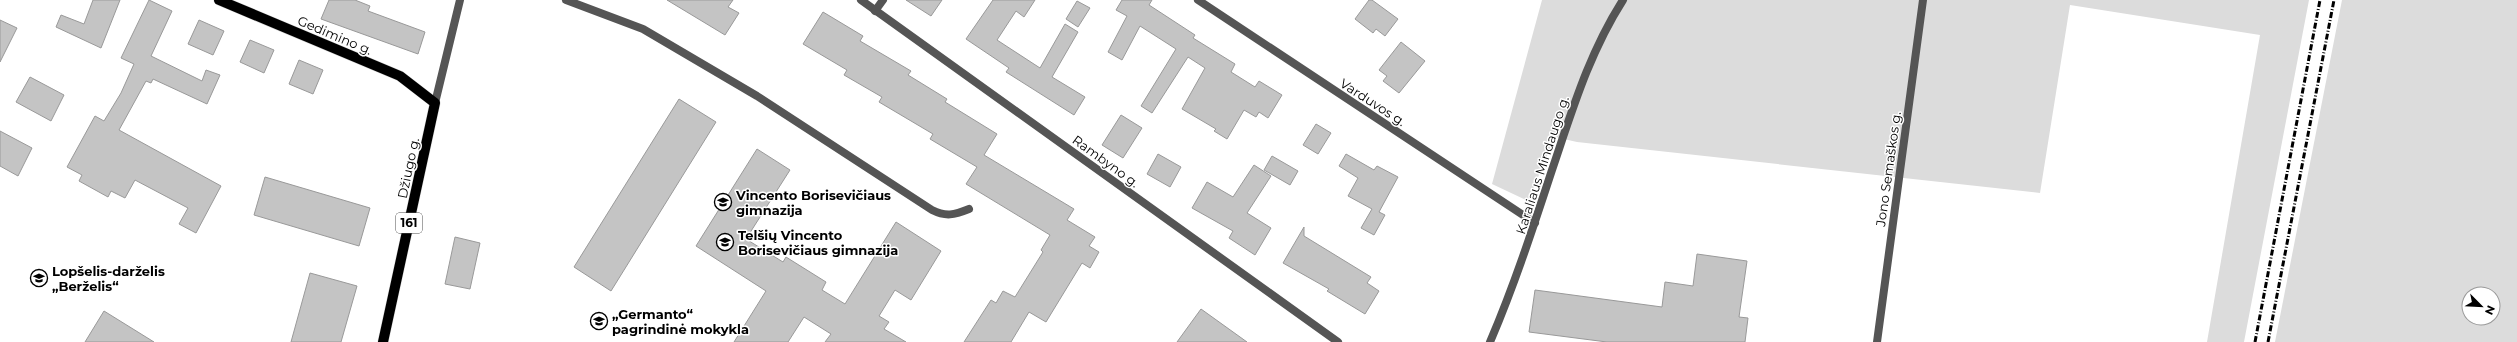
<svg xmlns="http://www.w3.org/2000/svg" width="2517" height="342" viewBox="0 0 2517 342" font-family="Montserrat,sans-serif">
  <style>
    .green { fill: #dcdcdc; fill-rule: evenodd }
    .building { fill: #c4c4c4; stroke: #999 }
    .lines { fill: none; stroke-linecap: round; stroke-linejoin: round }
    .primary-casing { stroke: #dbdbdb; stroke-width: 11 }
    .minor { stroke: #555; stroke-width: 8 }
    .primary { stroke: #000; stroke-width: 10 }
    .rail { stroke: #000; stroke-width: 3; stroke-dasharray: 6 2 1 2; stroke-linecap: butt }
    .labels { text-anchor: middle; stroke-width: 3; stroke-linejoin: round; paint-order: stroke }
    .shield { fill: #fff; stroke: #4c4c4c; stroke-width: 1 }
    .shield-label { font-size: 12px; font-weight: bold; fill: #000 }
    .street-label { font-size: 13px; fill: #000; stroke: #fff }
    .poi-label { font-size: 13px; font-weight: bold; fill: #000; stroke: #fff; text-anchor: start }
  </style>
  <rect width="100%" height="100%" fill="#fff"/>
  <g class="green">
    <path d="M 1542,0 L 2309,0 L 2244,342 L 2207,342 L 2260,35 L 2070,5 L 2040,193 L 1577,142 L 1555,137 L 1528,201 L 1492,184 Z"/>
    <path d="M 2342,0 L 2517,0 L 2517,342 L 2275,342 ZM 2469,294 L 2493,294 L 2493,318 L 2469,318 Z"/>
  </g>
  <g class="building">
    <path d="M 93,0 L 120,0 L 101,48 L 56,27 L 61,15 L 84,24 Z"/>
    <path d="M 149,0 L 172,11 L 151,56 L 202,81 L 206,70 L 220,75 L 207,104 L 153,79 L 151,83 L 146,81 L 119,130 L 221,186 L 196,233 L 179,224 L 188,208 L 135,180 L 125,198 L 111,191 L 108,197 L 79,181 L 82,175 L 67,167 L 95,116 L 104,121 L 121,93 L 134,64 L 121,58 Z"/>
    <path d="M 329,0 L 355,0 L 370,6 L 368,11 L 425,32 L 418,54 L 321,19 Z"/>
    <path d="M 667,0 L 733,0 L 728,7 L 739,13 L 725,35 Z"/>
    <path d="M 906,0 L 942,0 L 931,16 Z"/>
    <path d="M 993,0 L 1035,0 L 1024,17 L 1016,11 L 997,40 L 1040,68 L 1065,24 L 1078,32 L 1052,77 L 1085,97 L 1074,115 L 1006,72 L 1009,68 L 966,39 Z"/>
    <path d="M 1122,0 L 1152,0 L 1149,5 L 1195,35 L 1193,38 L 1235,64 L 1231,72 L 1255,87 L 1259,81 L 1282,95 L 1268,118 L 1259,112 L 1256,117 L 1244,110 L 1227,139 L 1214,131 L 1216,129 L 1182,109 L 1205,68 L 1188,57 L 1152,113 L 1141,106 L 1176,49 L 1140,26 L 1122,60 L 1108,52 L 1127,16 L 1116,10 Z"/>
    <path d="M 1369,0 L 1372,0 L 1398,19 L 1385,36 L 1376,29 L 1373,33 L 1355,19 Z"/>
    <path d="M 1077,1 L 1090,8 L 1078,27 L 1066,19 Z"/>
    <path d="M 823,12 L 863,36 L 860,41 L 911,71 L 908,75 L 947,99 L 945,102 L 997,134 L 984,155 L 1074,209 L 1067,220 L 1095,237 L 1089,246 L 1099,252 L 1090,268 L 1082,263 L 1046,322 L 1029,312 L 1011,342 L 964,342 L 991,300 L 996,303 L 1003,291 L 1015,297 L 1043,252 L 1041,250 L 1050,235 L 966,184 L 977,167 L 930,139 L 933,134 L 879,102 L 882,97 L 844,75 L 847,70 L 803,44 Z"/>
    <path d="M 0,20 L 17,28 L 0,62 Z"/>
    <path d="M 199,20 L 224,31 L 213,55 L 188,44 Z"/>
    <path d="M 250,40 L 274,50 L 264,73 L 240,62 Z"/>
    <path d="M 1401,42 L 1425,61 L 1399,93 L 1383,81 L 1387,76 L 1379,70 Z"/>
    <path d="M 299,60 L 323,70 L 313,94 L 289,84 Z"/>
    <path d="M 30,77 L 64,95 L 51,121 L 16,102 Z"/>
    <path d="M 679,99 L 716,122 L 611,291 L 574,267 Z"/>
    <path d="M 1121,115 L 1142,128 L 1123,158 L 1102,145 Z"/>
    <path d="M 1316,124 L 1331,133 L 1318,154 L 1303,145 Z"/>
    <path d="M 0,131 L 32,148 L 18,176 L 0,166 Z"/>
    <path d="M 757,149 L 790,170 L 746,239 L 783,262 L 786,257 L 826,282 L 822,290 L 845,304 L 896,222 L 941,251 L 911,300 L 895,290 L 879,316 L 889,322 L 884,329 L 906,342 L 825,342 L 831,334 L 804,317 L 788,342 L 734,342 L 766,291 L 696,246 Z"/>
    <path d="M 1158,154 L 1181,167 L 1170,187 L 1147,174 Z"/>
    <path d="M 1346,154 L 1374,170 L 1377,166 L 1398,177 L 1379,212 L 1385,215 L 1374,235 L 1361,228 L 1372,209 L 1348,196 L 1358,178 L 1339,166 Z"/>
    <path d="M 1272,156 L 1298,171 L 1290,185 L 1264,170 Z"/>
    <path d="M 1254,165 L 1271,176 L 1247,213 L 1271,228 L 1255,255 L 1229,238 L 1233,231 L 1192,208 L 1207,182 L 1233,197 Z"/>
    <path d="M 265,177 L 370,208 L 359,246 L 254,215 Z"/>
    <path d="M 1304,227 L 1304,236 L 1371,277 L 1367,283 L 1379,291 L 1365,314 L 1327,291 L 1329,289 L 1283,263 Z"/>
    <path d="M 455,237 L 480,243 L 470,289 L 445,284 Z"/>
    <path d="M 1697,254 L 1747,261 L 1739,317 L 1748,318 L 1745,342 L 1607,342 L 1529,332 L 1535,290 L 1662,307 L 1665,282 L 1693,286 Z"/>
    <path d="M 310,273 L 357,286 L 341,342 L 291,342 Z"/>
    <path d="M 1201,309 L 1247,342 L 1177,342 Z"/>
    <path d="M 104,311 L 154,342 L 85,342 Z"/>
  </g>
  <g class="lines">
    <g class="primary-casing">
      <path id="primary" d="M 219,0 L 400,76 L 435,103 L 383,342"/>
    </g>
    <g class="minor">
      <path d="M 566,0 L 643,29 L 757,96 L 932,210 C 946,217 954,215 969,209"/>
      <path d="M 861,0 L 1338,342"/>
      <path d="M 1198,0 L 1535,223"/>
      <path d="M 875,11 L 883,0"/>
      <path d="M 435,103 L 460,0"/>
      <path d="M 1490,342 C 1514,286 1533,228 1552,170 C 1572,111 1589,53 1623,0"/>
      <path d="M 1877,342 L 1923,0"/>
    </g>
    <use href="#primary" class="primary"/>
    <g class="rail">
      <path d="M 2255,342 L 2320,0"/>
      <path d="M 2268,342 L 2334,0"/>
    </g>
  </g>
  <defs>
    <g id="school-ring" transform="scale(0.9)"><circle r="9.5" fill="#fff" stroke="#000" stroke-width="1.5"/><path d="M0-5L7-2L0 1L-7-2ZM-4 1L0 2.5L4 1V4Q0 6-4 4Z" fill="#000"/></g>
  </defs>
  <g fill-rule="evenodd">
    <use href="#school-ring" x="723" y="202"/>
    <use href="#school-ring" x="725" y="242"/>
    <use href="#school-ring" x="39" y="278"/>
    <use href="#school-ring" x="599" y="321"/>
  </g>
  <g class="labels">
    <rect class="shield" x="396" y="213" width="26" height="20" rx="3"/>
    <g class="shield-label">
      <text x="409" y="227">161</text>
    </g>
    <g class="street-label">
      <text transform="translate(335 35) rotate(23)" y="5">Gedimino g.</text>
      <text transform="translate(1373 102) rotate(33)" y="5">Varduvos g.</text>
      <text transform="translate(1106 161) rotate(36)" y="5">Rambyno g.</text>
      <text transform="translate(1542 165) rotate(-72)" y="5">Karaliaus Mindaugo g.</text>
      <text transform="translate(408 168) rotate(-78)" y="5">Džiugo g.</text>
      <text transform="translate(1888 169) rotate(-82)" y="5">Jono Semaškos g.</text>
    </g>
    <g class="poi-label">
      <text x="736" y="200">Vincento Borisevičiaus<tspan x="736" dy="15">gimnazija</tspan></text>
      <text x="738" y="240">Telšių Vincento<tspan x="738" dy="15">Borisevičiaus gimnazija</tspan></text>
      <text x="52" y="276">Lopšelis-darželis<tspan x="52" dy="15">„Berželis“</tspan></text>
      <text x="612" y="319">„Germanto“<tspan x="612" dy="15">pagrindinė mokykla</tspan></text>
    </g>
  </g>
  <g transform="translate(2481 306) rotate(114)"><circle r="19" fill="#ffffff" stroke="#999999"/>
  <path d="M0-3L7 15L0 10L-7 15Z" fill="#000000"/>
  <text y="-6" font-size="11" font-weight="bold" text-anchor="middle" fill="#000000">N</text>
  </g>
</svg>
